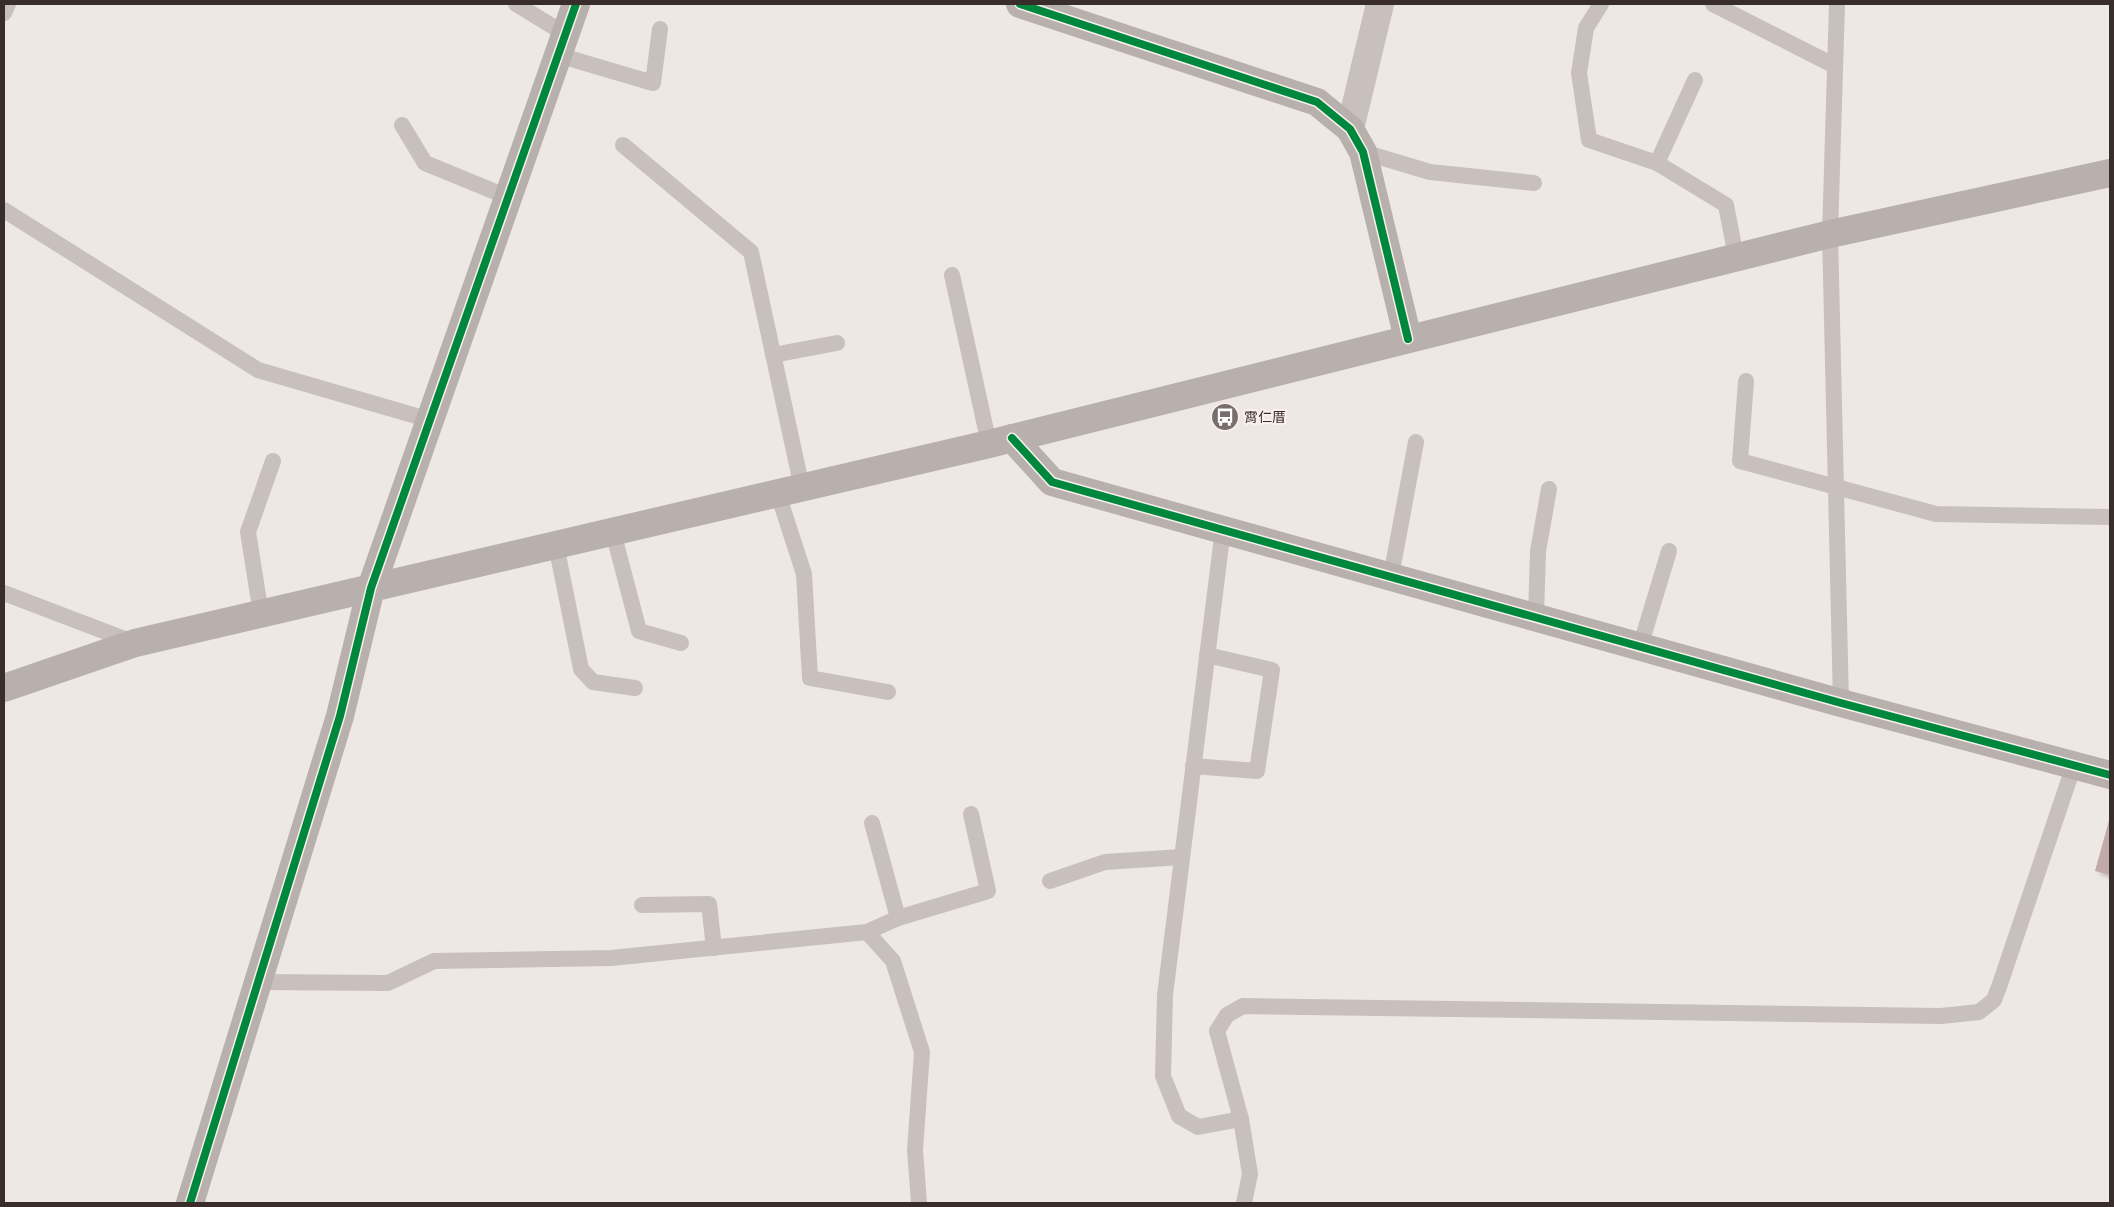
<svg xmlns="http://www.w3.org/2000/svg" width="2114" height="1207" viewBox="0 0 2114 1207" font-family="'Source Sans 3','Noto Sans TC',sans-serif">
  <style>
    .building { fill: #c1aaa7; filter: url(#shadow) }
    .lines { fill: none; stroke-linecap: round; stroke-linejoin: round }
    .lane { stroke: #c7c0bd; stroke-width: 16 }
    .street { stroke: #c7c0bd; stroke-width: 28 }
    .secondary { stroke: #b8b0ad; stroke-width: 28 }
    .cycleway-casing { stroke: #faf1ed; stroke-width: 11 }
    .cycleway { stroke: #00873e; stroke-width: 8 }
    .labels { text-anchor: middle; stroke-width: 4; stroke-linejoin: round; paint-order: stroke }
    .poi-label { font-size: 14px; fill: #392d2b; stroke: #faf1ed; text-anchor: start }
  </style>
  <defs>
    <filter id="shadow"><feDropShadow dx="5.5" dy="3" stdDeviation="2.5" flood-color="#0004"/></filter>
  </defs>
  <rect width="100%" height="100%" fill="#eee8e4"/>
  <path class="building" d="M 2110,817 L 2110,875 L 2095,871 Z"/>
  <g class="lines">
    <g class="lane">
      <path d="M 516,4 L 565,34"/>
      <path d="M 1601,4 L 1586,28 L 1579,73 L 1589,140 L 1657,163"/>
      <path d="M 1713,4 L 1835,66"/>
      <path d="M 1837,4 L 1830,234 L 1841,703"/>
      <path d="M 4,13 L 8,4"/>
      <path d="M 558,55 L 653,83 L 660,29"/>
      <path d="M 1695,80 L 1657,163 L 1726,205 L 1736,257"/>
      <path d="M 402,125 L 425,163 L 508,197"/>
      <path d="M 623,145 L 751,252 L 802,488"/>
      <path d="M 1363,152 L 1430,172 L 1534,183"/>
      <path d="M 4,210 L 258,370 L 430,420"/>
      <path d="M 952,275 L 989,444"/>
      <path d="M 773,355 L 837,343"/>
      <path d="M 1746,381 L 1740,461 L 1936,514 L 2110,517"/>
      <path d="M 778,494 L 804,574 L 810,678 L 888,692"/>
      <path d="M 1223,529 L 1165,995 L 1163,1076 L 1179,1116 L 1198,1127 L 1241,1119"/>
      <path d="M 613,532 L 639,631 L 681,643"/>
      <path d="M 556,545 L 581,669 L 593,682 L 635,688"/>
      <path d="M 1391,576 L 1416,442"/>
      <path d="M 4,593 L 135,643"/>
      <path d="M 261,614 L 248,532 L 273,461"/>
      <path d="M 1536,617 L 1538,551 L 1549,489"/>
      <path d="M 1640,647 L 1669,551"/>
      <path d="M 1193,766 L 1257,771 L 1272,670 L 1207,655"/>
      <path d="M 1050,881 L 1105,862 L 1182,857"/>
      <path d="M 642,905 L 709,904 L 714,948"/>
      <path d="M 898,918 L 988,891 L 971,814"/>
      <path d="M 867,932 L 898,918 L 872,823"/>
      <path d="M 258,982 L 388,983 L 434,961 L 611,958 L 867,932 L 893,961 L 922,1052 L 915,1150 L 919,1203"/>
      <path d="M 1244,1203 L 1250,1174 L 1241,1119 L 1217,1031 L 1227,1015 L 1243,1006 L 1941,1016 L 1979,1012 L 1994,1000 L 2000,984 L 2074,765"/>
    </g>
    <path class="street" d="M 1350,129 L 1380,4"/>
    <g class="secondary">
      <path d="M 1020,4 L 1317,102 L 1350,129 L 1363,152 L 1408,339"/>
      <path d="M 1012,438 L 1052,482 L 1841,703 L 2110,775"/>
      <path d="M 4,688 L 135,643 L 989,444 L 1830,234 L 2110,173"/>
      <path d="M 190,1203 L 340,716 L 371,588 L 576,4"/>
    </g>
    <g class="cycleway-casing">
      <g id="cycleway">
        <path d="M 1020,4 L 1317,102 L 1350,129 L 1363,152 L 1408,339"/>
        <path d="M 1012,438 L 1052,482 L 1841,703 L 2110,775"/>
        <path d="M 190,1203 L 340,716 L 371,588 L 576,4"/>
      </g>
    </g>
    <use href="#cycleway" class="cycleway"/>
  </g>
  <defs>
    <g id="bus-disc" transform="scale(1.4375)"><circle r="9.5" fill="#786e6c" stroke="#faf1ed"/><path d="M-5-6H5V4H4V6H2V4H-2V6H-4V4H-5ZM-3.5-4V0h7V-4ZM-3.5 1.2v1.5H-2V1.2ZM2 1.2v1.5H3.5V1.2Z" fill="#fff"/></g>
  </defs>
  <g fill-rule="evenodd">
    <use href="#bus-disc" x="1225" y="417"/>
  </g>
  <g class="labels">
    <g class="poi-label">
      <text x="1244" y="422">霄仁厝</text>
    </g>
  </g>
  <rect width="2114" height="1207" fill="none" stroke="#392d2b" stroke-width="10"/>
</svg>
